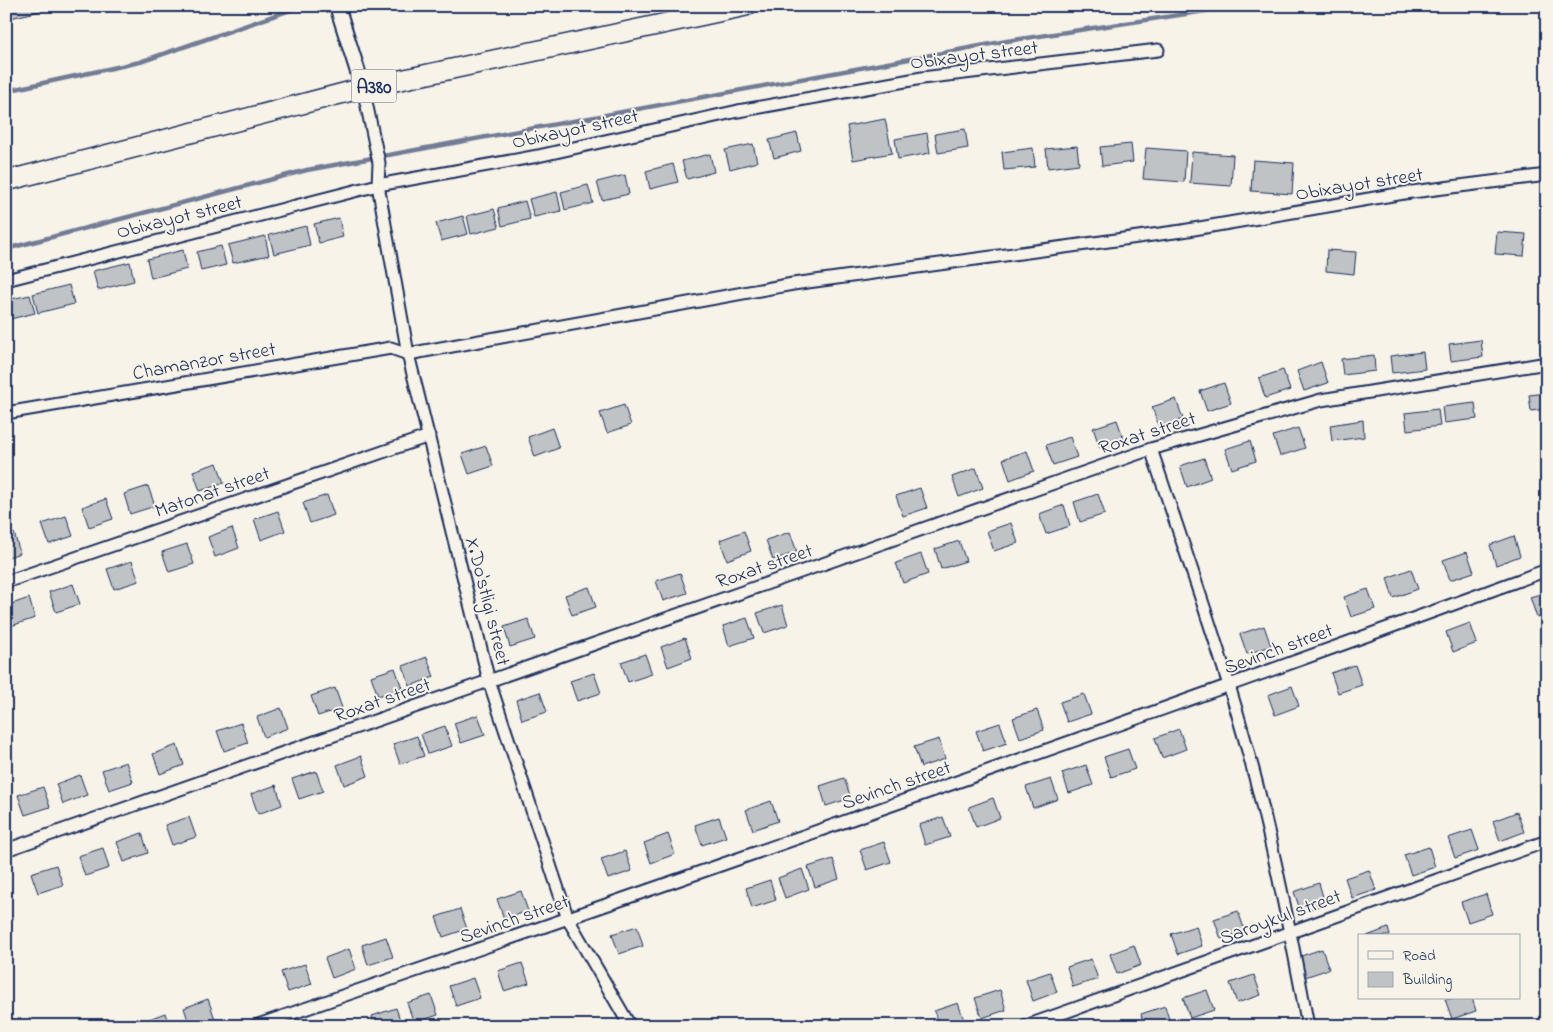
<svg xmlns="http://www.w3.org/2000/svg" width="1553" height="1032" viewBox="0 0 1553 1032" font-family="'Indie Flower',sans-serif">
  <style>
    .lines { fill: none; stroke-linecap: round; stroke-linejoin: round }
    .stream { stroke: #727c95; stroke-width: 4.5 }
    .building { fill: #c0c3c5; stroke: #1b2f5e }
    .minor-casing { stroke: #1b2f5e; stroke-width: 15 }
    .tertiary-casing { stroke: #1b2f5e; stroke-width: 18 }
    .trunk-casing { stroke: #1b2f5e; stroke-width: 22 }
    .minor { stroke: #f7f3e8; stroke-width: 11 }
    .tertiary { stroke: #f7f3e8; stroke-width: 14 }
    .trunk { stroke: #f7f3e8; stroke-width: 19 }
    .labels { text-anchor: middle; stroke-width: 4; stroke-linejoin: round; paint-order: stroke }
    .shield { fill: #f7f3e8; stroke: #5d6a87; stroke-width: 1 }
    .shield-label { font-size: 19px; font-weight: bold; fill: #1b2f5e }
    .street-label { font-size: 20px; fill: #1b2f5e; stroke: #f7f3e8 }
  </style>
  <rect width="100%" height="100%" fill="#f7f3e8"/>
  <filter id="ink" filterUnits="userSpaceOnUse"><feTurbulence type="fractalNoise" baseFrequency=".02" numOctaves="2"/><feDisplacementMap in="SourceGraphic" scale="10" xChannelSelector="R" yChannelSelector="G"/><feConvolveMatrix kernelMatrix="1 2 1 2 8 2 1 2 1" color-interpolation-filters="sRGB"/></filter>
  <g filter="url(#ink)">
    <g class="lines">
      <g class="stream">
        <path d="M 6,91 L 140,62 L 302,6"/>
        <path d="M 6,249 L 307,170 L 1007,41 L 1239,6"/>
      </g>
    </g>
    <g class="building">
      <path d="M 6,6 L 62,6 L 6,19 Z"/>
      <path d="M 885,119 L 892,153 L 853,160 L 847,126 Z"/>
      <path d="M 965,129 L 968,148 L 938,153 L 935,134 Z"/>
      <path d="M 797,133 L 801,151 L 774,158 L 769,140 Z"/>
      <path d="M 927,133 L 930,153 L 898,159 L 895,139 Z"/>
      <path d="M 753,144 L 757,162 L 730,169 L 725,150 Z"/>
      <path d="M 1131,144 L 1133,162 L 1102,166 L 1100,147 Z"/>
      <path d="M 1077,146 L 1079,164 L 1048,168 L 1046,149 Z"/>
      <path d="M 1033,148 L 1035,167 L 1004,170 L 1002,152 Z"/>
      <path d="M 1146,148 L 1186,151 L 1184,182 L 1143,179 Z"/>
      <path d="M 1192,152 L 1233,155 L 1231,186 L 1190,183 Z"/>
      <path d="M 710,154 L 714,172 L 687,179 L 682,161 Z"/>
      <path d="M 1253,160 L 1294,163 L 1292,194 L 1251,191 Z"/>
      <path d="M 673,164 L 678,182 L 650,189 L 646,171 Z"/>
      <path d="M 625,175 L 629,194 L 602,200 L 597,182 Z"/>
      <path d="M 588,185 L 593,203 L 565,210 L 561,192 Z"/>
      <path d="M 557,192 L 561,211 L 534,217 L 529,199 Z"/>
      <path d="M 525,201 L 530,219 L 502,226 L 498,208 Z"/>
      <path d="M 494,209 L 499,227 L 471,234 L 467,216 Z"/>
      <path d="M 463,216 L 468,234 L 441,241 L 436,223 Z"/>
      <path d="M 339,218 L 343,237 L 319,243 L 314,224 Z"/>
      <path d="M 306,226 L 310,245 L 274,254 L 269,235 Z"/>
      <path d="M 1497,232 L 1526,234 L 1524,256 L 1495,254 Z"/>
      <path d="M 265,236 L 269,255 L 233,263 L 228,245 Z"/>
      <path d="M 221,246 L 226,265 L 201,271 L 197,252 Z"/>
      <path d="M 183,250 L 187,269 L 151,278 L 147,259 Z"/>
      <path d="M 1327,250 L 1356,252 L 1354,274 L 1326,271 Z"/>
      <path d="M 130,262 L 134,281 L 98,290 L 93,271 Z"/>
      <path d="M 69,285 L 74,304 L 38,313 L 33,294 Z"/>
      <path d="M 30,295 L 35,313 L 6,320 L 6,300 Z"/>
      <path d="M 1481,340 L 1483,357 L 1451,361 L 1449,344 Z"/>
      <path d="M 1423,352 L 1425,369 L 1392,373 L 1390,356 Z"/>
      <path d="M 1374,355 L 1375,371 L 1343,375 L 1341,359 Z"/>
      <path d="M 1321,362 L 1328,383 L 1304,391 L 1297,371 Z"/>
      <path d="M 1283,370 L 1290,390 L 1265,398 L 1259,378 Z"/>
      <path d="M 1224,383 L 1231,403 L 1207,411 L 1200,391 Z"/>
      <path d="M 1547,393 L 1547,409 L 1531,411 L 1529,395 Z"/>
      <path d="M 1176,399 L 1183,419 L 1159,427 L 1152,407 Z"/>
      <path d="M 1475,403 L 1477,419 L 1444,423 L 1442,407 Z"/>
      <path d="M 624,405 L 631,425 L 607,433 L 600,413 Z"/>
      <path d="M 1438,409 L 1440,426 L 1407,430 L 1405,413 Z"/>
      <path d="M 1117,420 L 1124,440 L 1100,448 L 1093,428 Z"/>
      <path d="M 1363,420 L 1364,437 L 1332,441 L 1330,425 Z"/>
      <path d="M 552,428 L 559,448 L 535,457 L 528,437 Z"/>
      <path d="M 1298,428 L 1305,448 L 1280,456 L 1273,436 Z"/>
      <path d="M 1070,437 L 1077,457 L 1053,465 L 1046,445 Z"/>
      <path d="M 1250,441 L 1256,461 L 1232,469 L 1225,449 Z"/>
      <path d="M 486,446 L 493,466 L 469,474 L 462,454 Z"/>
      <path d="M 1027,451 L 1034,471 L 1010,480 L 1003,459 Z"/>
      <path d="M 1204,458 L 1211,478 L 1187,487 L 1180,466 Z"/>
      <path d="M 217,463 L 224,483 L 200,491 L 193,471 Z"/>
      <path d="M 976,468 L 983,488 L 959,497 L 952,477 Z"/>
      <path d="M 148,486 L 155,506 L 130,514 L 124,494 Z"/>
      <path d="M 920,488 L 927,508 L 903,516 L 896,496 Z"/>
      <path d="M 1098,494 L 1105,514 L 1080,522 L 1074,502 Z"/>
      <path d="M 327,495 L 334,515 L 310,523 L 303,503 Z"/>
      <path d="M 106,499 L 113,519 L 89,527 L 82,507 Z"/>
      <path d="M 1064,505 L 1070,526 L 1046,534 L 1039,514 Z"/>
      <path d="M 278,511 L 285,531 L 261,540 L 254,519 Z"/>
      <path d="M 66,516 L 73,536 L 49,544 L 42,524 Z"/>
      <path d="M 1011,523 L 1018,543 L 994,551 L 987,531 Z"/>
      <path d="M 1547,524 L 1547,546 L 1545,547 L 1539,527 Z"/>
      <path d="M 232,528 L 239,548 L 215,557 L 208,537 Z"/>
      <path d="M 744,531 L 751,551 L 727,560 L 720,540 Z"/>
      <path d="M 790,532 L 797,552 L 773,560 L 766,540 Z"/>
      <path d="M 14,533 L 20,553 L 6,558 L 6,536 Z"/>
      <path d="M 1514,536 L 1520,556 L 1496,565 L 1490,545 Z"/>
      <path d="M 959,541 L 966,561 L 941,569 L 935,549 Z"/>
      <path d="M 187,544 L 194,564 L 169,572 L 162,552 Z"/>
      <path d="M 1467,552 L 1474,572 L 1450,580 L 1443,560 Z"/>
      <path d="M 921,554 L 928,574 L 903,583 L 896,563 Z"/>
      <path d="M 132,561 L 139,581 L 114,589 L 107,569 Z"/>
      <path d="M 1411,569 L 1418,589 L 1393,598 L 1387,578 Z"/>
      <path d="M 680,573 L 687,593 L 663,601 L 656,581 Z"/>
      <path d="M 73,584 L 80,604 L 56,612 L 49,592 Z"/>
      <path d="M 589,587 L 596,607 L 572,615 L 565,595 Z"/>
      <path d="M 1368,589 L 1375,609 L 1351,617 L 1344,597 Z"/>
      <path d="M 1547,592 L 1547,614 L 1537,618 L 1530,597 Z"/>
      <path d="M 29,598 L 35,618 L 11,626 L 6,606 Z"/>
      <path d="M 782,605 L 788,625 L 764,633 L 757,613 Z"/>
      <path d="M 747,618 L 754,638 L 729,646 L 723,626 Z"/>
      <path d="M 528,619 L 535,639 L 510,647 L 504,627 Z"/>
      <path d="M 1470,623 L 1477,643 L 1453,652 L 1446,632 Z"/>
      <path d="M 1264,626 L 1271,646 L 1247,654 L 1240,634 Z"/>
      <path d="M 685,638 L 692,658 L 668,667 L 661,647 Z"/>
      <path d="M 645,654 L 652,674 L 628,682 L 621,662 Z"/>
      <path d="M 427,657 L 434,677 L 410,686 L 403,666 Z"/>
      <path d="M 1355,665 L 1362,685 L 1338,693 L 1331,673 Z"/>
      <path d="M 395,668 L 402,688 L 378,696 L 371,676 Z"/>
      <path d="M 594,673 L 601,693 L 577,701 L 570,681 Z"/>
      <path d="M 1292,686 L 1299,706 L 1275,715 L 1268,695 Z"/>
      <path d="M 335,688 L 342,708 L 318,716 L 311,696 Z"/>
      <path d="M 540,692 L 547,712 L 522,720 L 516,700 Z"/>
      <path d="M 1084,694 L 1091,714 L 1067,722 L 1060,702 Z"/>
      <path d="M 281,708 L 288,728 L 264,737 L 257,717 Z"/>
      <path d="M 1037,710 L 1044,730 L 1020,738 L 1013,718 Z"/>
      <path d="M 478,715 L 485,735 L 461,743 L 454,723 Z"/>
      <path d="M 241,723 L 248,743 L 224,751 L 217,731 Z"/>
      <path d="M 1000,723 L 1007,743 L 983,751 L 976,731 Z"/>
      <path d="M 445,726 L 452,746 L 428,754 L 421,734 Z"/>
      <path d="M 1179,729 L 1186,749 L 1162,758 L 1155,738 Z"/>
      <path d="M 417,736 L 424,756 L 400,764 L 393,744 Z"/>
      <path d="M 939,739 L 945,759 L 921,767 L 914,747 Z"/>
      <path d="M 177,745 L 184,765 L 160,774 L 153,754 Z"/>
      <path d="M 1128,749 L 1135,769 L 1111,777 L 1104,757 Z"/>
      <path d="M 361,756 L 368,776 L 344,785 L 337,765 Z"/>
      <path d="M 126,762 L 133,782 L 109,790 L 102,770 Z"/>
      <path d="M 1086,765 L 1093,785 L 1069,793 L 1062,773 Z"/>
      <path d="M 316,771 L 323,791 L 299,799 L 292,779 Z"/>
      <path d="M 80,775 L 87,795 L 63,804 L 56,784 Z"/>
      <path d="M 844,778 L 851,798 L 826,806 L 820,786 Z"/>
      <path d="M 1051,779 L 1058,799 L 1033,808 L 1026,787 Z"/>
      <path d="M 276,785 L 282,805 L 258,814 L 251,794 Z"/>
      <path d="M 43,787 L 50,807 L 25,815 L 18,795 Z"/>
      <path d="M 993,798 L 1000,818 L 976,827 L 969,807 Z"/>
      <path d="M 771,801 L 778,821 L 753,830 L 746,810 Z"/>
      <path d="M 1517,812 L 1524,832 L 1500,841 L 1493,821 Z"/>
      <path d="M 189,817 L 196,837 L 172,845 L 165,825 Z"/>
      <path d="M 719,817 L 726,837 L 702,845 L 695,825 Z"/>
      <path d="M 943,817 L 950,837 L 925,845 L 919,825 Z"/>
      <path d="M 1472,830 L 1479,850 L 1455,858 L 1448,838 Z"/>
      <path d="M 142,833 L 148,853 L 124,862 L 117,842 Z"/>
      <path d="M 668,834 L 675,854 L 651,863 L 644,843 Z"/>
      <path d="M 884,842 L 891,862 L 867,870 L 860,850 Z"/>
      <path d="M 1429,847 L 1435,867 L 1411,875 L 1404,855 Z"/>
      <path d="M 103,848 L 109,868 L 85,876 L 78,856 Z"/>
      <path d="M 625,851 L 632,871 L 608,879 L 601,859 Z"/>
      <path d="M 833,859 L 839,879 L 815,887 L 808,867 Z"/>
      <path d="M 56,865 L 63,885 L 38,893 L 31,873 Z"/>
      <path d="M 802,869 L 809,889 L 785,898 L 778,878 Z"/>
      <path d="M 1369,870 L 1376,890 L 1352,898 L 1345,878 Z"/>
      <path d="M 770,880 L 776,900 L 752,908 L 746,888 Z"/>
      <path d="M 1319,883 L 1325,904 L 1301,912 L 1294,892 Z"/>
      <path d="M 521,891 L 528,911 L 504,919 L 497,899 Z"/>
      <path d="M 1486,894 L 1492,914 L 1468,922 L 1461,902 Z"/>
      <path d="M 460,909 L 467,929 L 443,937 L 436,917 Z"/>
      <path d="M 1238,911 L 1245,931 L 1221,939 L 1214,919 Z"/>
      <path d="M 637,926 L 643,946 L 619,954 L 612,934 Z"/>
      <path d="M 1196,926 L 1202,946 L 1178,954 L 1171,934 Z"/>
      <path d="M 1388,928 L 1390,936 L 1367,936 Z"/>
      <path d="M 386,937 L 393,957 L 368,965 L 362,945 Z"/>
      <path d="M 1134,945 L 1141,965 L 1117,974 L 1110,954 Z"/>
      <path d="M 349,949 L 356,969 L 332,978 L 325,958 Z"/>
      <path d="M 1322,949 L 1329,969 L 1305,977 L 1298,957 Z"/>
      <path d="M 1091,959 L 1098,979 L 1073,987 L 1067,967 Z"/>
      <path d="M 522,963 L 529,983 L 504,991 L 498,971 Z"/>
      <path d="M 305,964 L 312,984 L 288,992 L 281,972 Z"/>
      <path d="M 1050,972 L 1057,992 L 1033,1001 L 1026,980 Z"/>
      <path d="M 1254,975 L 1261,995 L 1237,1003 L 1230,983 Z"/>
      <path d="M 473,978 L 480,998 L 456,1006 L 449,986 Z"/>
      <path d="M 1000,990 L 1006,1010 L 982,1018 L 975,998 Z"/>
      <path d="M 1207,990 L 1214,1010 L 1190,1018 L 1183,998 Z"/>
      <path d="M 431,995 L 438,1015 L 414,1023 L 407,1003 Z"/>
      <path d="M 1472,998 L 1476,1011 L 1452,1019 L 1445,999 Z"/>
      <path d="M 208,999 L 215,1019 L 190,1026 L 184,1008 Z"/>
      <path d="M 958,1003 L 965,1023 L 956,1026 L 939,1026 L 934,1011 Z"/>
      <path d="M 1165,1006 L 1171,1026 L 1144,1026 L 1141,1014 Z"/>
      <path d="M 396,1008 L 402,1026 L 375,1026 L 372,1016 Z"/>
      <path d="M 165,1013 L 169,1026 L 142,1026 L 141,1022 Z"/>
    </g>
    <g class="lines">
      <g class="minor-casing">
        <g id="minor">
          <path d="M 363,88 L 379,163 L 378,185 L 408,354 L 489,681 L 568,919 L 630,1026"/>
          <path d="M 6,280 L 378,185 L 538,156 L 738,111 L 922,78 L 1158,50"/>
          <path d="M 6,413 L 391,348 L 408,354 L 793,284 L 1182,231 L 1404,193 L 1547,175"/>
          <path d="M 1151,449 C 1188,560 1228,671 1257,785 C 1277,864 1293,945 1308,1026"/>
          <path d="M 6,582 L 429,436"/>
          <path d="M 6,850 L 1151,449 L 1321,400 L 1547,363"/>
          <path d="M 255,1026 C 687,878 1118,727 1547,570"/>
          <path d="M 1026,1026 L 1547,841"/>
        </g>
      </g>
      <g class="tertiary-casing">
        <path id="tertiary" d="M 337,6 L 363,88"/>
      </g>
      <g class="trunk-casing">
        <path id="trunk" d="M 6,181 L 363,88 L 746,6"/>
      </g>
      <use href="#minor" class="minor"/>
      <use href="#tertiary" class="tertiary"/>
      <use href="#trunk" class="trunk"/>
    </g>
  </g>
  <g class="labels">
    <rect class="shield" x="351.5" y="69.5" width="45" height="33" rx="4"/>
    <g class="shield-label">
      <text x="374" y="93">A380</text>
    </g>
    <g class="street-label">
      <text transform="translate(974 54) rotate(-7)" y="7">Obixayot street</text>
      <text transform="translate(575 128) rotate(-12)" y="7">Obixayot street</text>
      <text transform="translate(1359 183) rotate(-9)" y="7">Obixayot street</text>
      <text transform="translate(179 216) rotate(-14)" y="7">Obixayot street</text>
      <text transform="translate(204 360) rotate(-10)" y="7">Chamanzor street</text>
      <text transform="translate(1147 432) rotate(-18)" y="7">Roxat street</text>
      <text transform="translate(212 491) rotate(-19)" y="7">Matonat street</text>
      <text transform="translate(764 565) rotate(-19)" y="7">Roxat street</text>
      <text transform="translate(489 601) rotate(76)" y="7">X.Do'stligi street</text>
      <text transform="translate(1278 648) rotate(-20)" y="7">Sevinch street</text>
      <text transform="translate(382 699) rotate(-19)" y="7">Roxat street</text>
      <text transform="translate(896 784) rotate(-19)" y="7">Sevinch street</text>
      <text transform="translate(1280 916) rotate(-20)" y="7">Saroykul street</text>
      <text transform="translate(514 918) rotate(-19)" y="7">Sevinch street</text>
    </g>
  </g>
  <rect width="1553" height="1032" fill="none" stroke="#f7f3e8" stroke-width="25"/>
  <rect x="12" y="12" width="1528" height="1007" fill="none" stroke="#1b2f5e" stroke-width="2" filter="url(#ink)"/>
  <rect x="1358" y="934" width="162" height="65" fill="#f7f3e8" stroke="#9fa5b1"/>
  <rect x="1368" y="951" width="25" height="8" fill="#f7f3e8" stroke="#9fa5b1"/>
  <text x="1403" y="960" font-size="15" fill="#1b2f5e">Road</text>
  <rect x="1368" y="972" width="25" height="15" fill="#c0c3c5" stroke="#9fa5b1"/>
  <text x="1403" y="984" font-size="15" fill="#1b2f5e">Building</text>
</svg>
